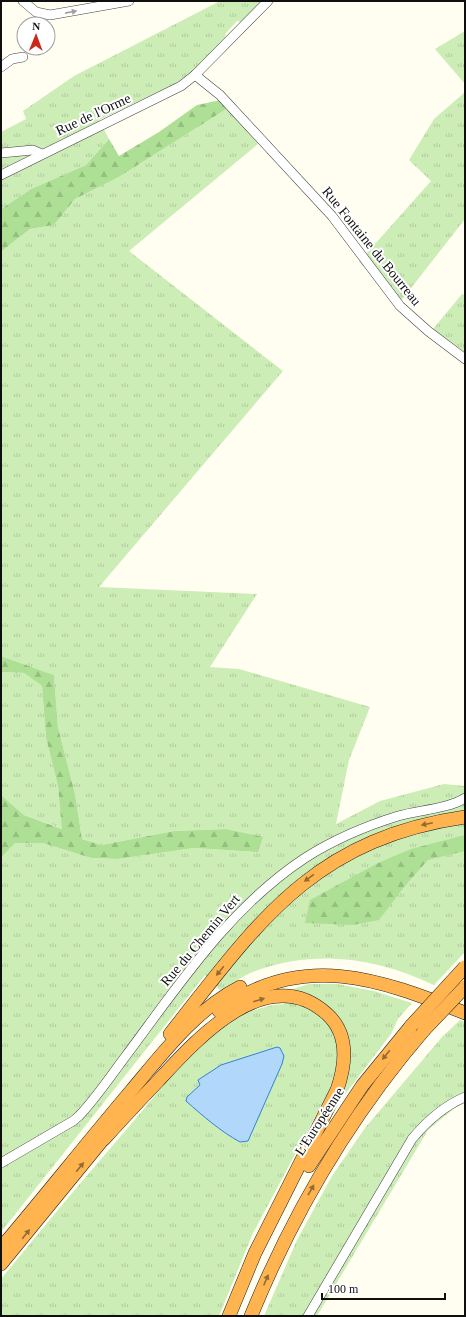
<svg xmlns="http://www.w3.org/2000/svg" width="466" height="1317" viewBox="0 0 466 1317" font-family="Georgia,serif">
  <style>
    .grass { fill: url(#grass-tufts) }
    .forest { fill: url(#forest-firs) }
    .water { fill: #b1d7fb; stroke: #3282d8 }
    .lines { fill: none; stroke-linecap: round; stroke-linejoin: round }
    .minor-casing { stroke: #424242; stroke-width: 10 }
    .highway-casing { stroke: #202020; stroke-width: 14 }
    .minor { stroke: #fff; stroke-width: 9 }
    .highway { stroke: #ffb44f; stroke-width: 13 }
    .highway-bridge-casing { stroke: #202020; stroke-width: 14; stroke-linecap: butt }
    .highway-bridge { stroke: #ffb44f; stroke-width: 13 }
    .oneway { fill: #9f9f9f }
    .oneway2 { fill: #936a32 }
    .labels { text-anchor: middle; stroke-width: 4; stroke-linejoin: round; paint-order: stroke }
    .street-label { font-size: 14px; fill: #0f0f0f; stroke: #fff }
  </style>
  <defs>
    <pattern id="grass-tufts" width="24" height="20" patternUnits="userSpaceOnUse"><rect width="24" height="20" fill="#cdedb7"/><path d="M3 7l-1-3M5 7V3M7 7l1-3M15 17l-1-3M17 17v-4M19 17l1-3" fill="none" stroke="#afca9c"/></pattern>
    <pattern id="forest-firs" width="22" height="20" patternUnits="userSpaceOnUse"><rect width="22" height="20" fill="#ade095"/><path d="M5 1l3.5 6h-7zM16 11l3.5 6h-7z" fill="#94bf7f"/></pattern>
  </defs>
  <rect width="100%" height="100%" fill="#fffef1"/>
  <g class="grass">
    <path d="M 220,1 L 261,1 L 241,22 L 237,21 L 226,33 L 225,37 L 191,72 L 175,84 L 99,120 L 109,139 L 86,165 L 31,189 L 1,209 L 1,132 L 26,119 L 23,111 L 74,76 Z"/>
    <path d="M 465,31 L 465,84 L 435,49 Z"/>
    <path d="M 465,92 L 465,219 L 397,306 L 371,273 L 359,262 L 431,181 L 409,160 L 434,119 Z"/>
    <path d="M 228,108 L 258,144 L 129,251 L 283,371 L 99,587 L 257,594 L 210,667 L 239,669 L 370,707 L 349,760 L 336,824 L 380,801 L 444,784 L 465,786 L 465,952 L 434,985 C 377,958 318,949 258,970 C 245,974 232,984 220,990 L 205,975 L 1,1232 L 1,858 L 15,843 L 43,843 L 91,858 L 118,859 L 194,848 L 258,852 L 225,829 L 174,831 L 101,845 L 82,839 L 75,794 L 58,727 L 54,675 L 1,656 L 1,254 L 2,251 L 30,229 L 54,225 L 75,199 L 119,177 Z"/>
    <path d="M 462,294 L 465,295 L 465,365 L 428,335 Z"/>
    <path d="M 1,672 L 24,673 L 42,686 L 46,738 L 58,786 L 63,829 L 24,815 L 1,795 Z"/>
    <path d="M 309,984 L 337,984 L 374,991 L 412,1003 L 398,1019 L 391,1034 L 343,1097 L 329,1091 L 253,1233 L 219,1316 L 1,1316 L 1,1279 C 44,1226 88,1174 132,1123 C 160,1090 189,1051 225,1026 C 242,1014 262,1005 284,1004 L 293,989 Z"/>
    <path d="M 460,1020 L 465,1022 L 465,1103 L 456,1107 L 428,1130 L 317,1316 L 264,1316 L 297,1240 L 332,1176 L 365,1128 L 442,1037 Z"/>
  </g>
  <g class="forest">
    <path d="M 221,100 L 228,108 L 119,177 L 75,199 L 54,225 L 30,229 L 2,251 L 1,254 L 1,209 L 31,189 L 86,165 L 109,139 L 119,156 L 159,132 L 197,105 Z"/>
    <path d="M 1,656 L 54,675 L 58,727 L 75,794 L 82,839 L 101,845 L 174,831 L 225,829 L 263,837 L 258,852 L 194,848 L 118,859 L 91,858 L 43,843 L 15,843 L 1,858 L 1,795 L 24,815 L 62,829 L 58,786 L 46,738 L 42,686 L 24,673 L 1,672 Z"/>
    <path d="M 465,835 L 465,851 L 428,860 L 404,887 L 379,920 L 353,925 L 305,923 L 310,900 L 378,863 L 411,849 Z"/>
  </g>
  <path class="water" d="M 277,1047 L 280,1048 L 284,1056 L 282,1064 L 248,1141 L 240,1142 C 220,1131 203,1116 186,1101 L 187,1097 L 200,1085 L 198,1080 L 221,1065 Z"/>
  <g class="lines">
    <g class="minor-casing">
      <g id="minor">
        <path d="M 23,1 L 36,12 L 50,15 L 129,1"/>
        <path d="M 1,67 L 12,59 L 23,57"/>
        <path d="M 195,75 L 220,95 L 332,216 L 400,306 L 428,331 L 465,359"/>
        <path d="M 1,153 L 33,150 L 42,154"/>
        <path d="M 1,175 L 181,86 L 195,75 L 268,1"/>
        <path d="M 1,1163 L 73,1121 L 79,1116 C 96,1098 110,1077 125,1057 C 179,985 229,908 305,858 C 333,840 366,826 398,816 C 418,810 448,809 465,798"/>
        <path d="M 308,1316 L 412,1139 C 427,1121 444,1106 465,1097"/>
      </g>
    </g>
    <g class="highway-casing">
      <g id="highway">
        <path d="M 219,1011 C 301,950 380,979 465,1013"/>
        <path d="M 170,1034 C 258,922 313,839 465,817"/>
        <path d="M 104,1139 C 122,1119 140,1100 158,1081 C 196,1040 267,960 327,1014 C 349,1034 346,1064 337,1090 L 255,1253 L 229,1316"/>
        <path d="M 309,1166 L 362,1086 L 411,1026"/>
        <path d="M 1,1248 C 45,1196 87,1143 131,1091 C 163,1053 195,1010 240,987"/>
        <path d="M 1,1264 L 109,1132"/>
        <path d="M 251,1316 C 294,1211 350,1116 424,1030"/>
      </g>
    </g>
    <use href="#minor" class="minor"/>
    <use href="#highway" class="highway"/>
    <g class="highway-bridge-casing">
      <g id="highway-bridge">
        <path d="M 411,1026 L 465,967"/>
        <path d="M 424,1030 L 465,987"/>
      </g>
    </g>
    <use href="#highway-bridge" class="highway-bridge"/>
  </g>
  <defs><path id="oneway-solid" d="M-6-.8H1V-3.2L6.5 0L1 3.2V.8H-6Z"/></defs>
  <use class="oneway" href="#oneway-solid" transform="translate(71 12) rotate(-11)"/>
  <g class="oneway2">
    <use href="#oneway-solid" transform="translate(427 824) rotate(168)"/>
    <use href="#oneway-solid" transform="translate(309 878) rotate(144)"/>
    <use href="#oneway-solid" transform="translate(220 971) rotate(129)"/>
    <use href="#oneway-solid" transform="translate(259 1000) rotate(-17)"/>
    <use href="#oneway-solid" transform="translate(386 1055) rotate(129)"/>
    <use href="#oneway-solid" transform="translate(80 1167) rotate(-51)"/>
    <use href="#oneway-solid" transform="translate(311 1190) rotate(-60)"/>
    <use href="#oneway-solid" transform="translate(26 1234) rotate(-51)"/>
    <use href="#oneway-solid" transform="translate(266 1280) rotate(-67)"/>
  </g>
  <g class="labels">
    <g class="street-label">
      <text transform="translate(93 114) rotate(-25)" y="5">Rue de l'Orme</text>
      <text transform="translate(372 246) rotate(51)" y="5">Rue Fontaine du Bourreau</text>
      <text transform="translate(200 940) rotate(-50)" y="5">Rue du Chemin Vert</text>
      <text transform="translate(319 1121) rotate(-57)" y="5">L'Européenne</text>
    </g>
  </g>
  <rect width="466" height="1317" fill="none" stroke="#0f0f0f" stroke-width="4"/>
  <g transform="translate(36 36) rotate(1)"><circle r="19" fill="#ffffff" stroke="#9f9f9f"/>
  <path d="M0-3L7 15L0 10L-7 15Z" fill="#cb271b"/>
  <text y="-6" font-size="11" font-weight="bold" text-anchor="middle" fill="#0f0f0f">N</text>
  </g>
  <path d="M322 1293v6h123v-6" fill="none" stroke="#0f0f0f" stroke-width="2"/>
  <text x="328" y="1293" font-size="12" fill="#0f0f0f" stroke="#ffffff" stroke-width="3" paint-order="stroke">100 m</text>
</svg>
